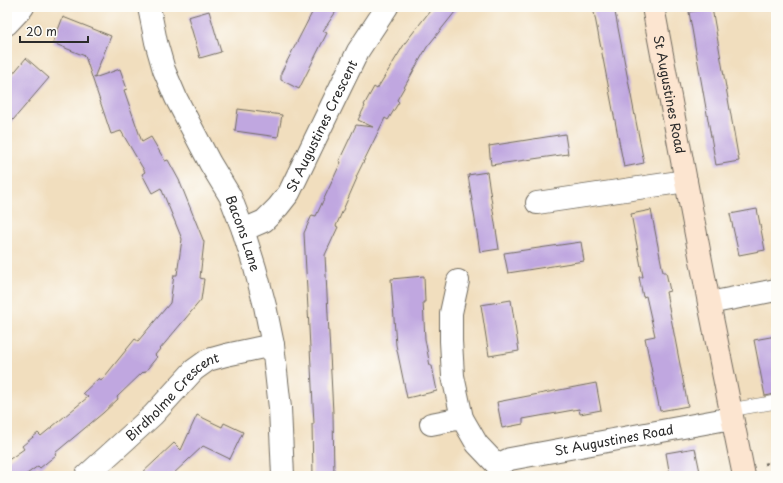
<svg xmlns="http://www.w3.org/2000/svg" width="783" height="483" viewBox="0 0 783 483" font-family="'Playpen Sans',sans-serif">
  <style>
    .building { fill: #c0a7e0 }
    .lines { fill: none; stroke-linecap: round; stroke-linejoin: round }
    .lane-casing { stroke: #706a5e; stroke-width: 14 }
    .street-casing { stroke: #706a5e; stroke-width: 24 }
    .secondary-casing { stroke: #706a5e; stroke-width: 24 }
    .path { stroke: #706a5e; stroke-width: 2.5; stroke-dasharray: 3 3; stroke-linecap: butt }
    .lane { stroke: #fff; stroke-width: 13 }
    .street { stroke: #fff; stroke-width: 22 }
    .secondary { stroke: #fce5d0; stroke-width: 22 }
    .labels { text-anchor: middle; stroke-width: 4; stroke-linejoin: round; paint-order: stroke }
    .street-label { font-size: 13px; fill: #2b2b2b; stroke: #fdfcf7 }
  </style>
  <rect width="100%" height="100%" fill="#fdfcf7"/>
  <filter id="ink" filterUnits="userSpaceOnUse"><feTurbulence type="fractalNoise" baseFrequency=".025" numOctaves="2"/><feDisplacementMap in="SourceGraphic" scale="8" xChannelSelector="R" yChannelSelector="G"/><feConvolveMatrix kernelMatrix="1 2 1 2 8 2 1 2 1" color-interpolation-filters="sRGB"/></filter>
  <filter id="wash" filterUnits="userSpaceOnUse"><feTurbulence type="fractalNoise" baseFrequency=".012" numOctaves="4" result="noise"/><feDisplacementMap in="SourceGraphic" scale="16" xChannelSelector="R" yChannelSelector="G"/><feGaussianBlur stdDeviation="0.9" result="paint"/><feColorMatrix in="noise" values="0 0 0 0 0 0 0 0 0 0 0 0 0 0 0 0 0 1.4 0 .05"/><feComposite in="paint" operator="in"/></filter>
  <g filter="url(#wash)">
    <rect width="100%" height="100%" fill="#f1debe"/>
    <g id="blocks">
      <g class="building">
        <path d="M 315,7 L 339,7 L 323,31 L 327,33 L 299,89 L 281,80 L 281,73 Z"/>
        <path d="M 433,7 L 459,7 L 427,47 L 397,100 L 399,102 L 388,120 L 385,118 L 356,177 L 357,178 L 336,226 L 338,227 L 325,255 L 333,413 L 334,476 L 313,476 L 312,424 L 314,424 L 304,233 L 312,215 L 316,216 L 341,162 L 339,161 L 356,125 L 373,127 L 358,120 L 365,106 L 364,105 L 374,87 L 377,89 L 405,43 Z"/>
        <path d="M 593,7 L 614,7 L 644,163 L 624,167 Z"/>
        <path d="M 712,8 L 739,161 L 716,165 L 689,12 Z"/>
        <path d="M 209,11 L 221,52 L 200,58 L 188,17 Z"/>
        <path d="M 63,17 L 111,36 L 94,78 L 120,69 L 127,89 L 124,90 L 142,142 L 151,137 L 165,161 L 168,160 L 179,180 L 204,242 L 200,278 L 204,279 L 201,300 L 155,355 L 157,357 L 144,373 L 143,372 L 117,397 L 118,399 L 103,413 L 55,453 L 56,455 L 40,468 L 38,466 L 24,476 L 7,476 L 7,461 L 24,449 L 22,446 L 38,433 L 41,436 L 88,397 L 83,393 L 99,378 L 101,381 L 135,339 L 138,341 L 170,303 L 174,275 L 177,275 L 182,239 L 161,188 L 152,193 L 142,174 L 145,172 L 121,131 L 111,134 L 85,56 L 53,43 Z"/>
        <path d="M 26,58 L 49,78 L 7,127 L 7,81 Z"/>
        <path d="M 238,109 L 282,115 L 278,137 L 235,131 Z"/>
        <path d="M 565,134 L 568,154 L 491,165 L 489,146 Z"/>
        <path d="M 487,172 L 499,249 L 480,252 L 468,175 Z"/>
        <path d="M 757,209 L 765,250 L 739,255 L 730,214 Z"/>
        <path d="M 651,210 L 663,272 L 666,272 L 670,291 L 666,292 L 688,406 L 660,411 L 645,338 L 655,336 L 646,296 L 643,297 L 639,277 L 643,277 L 631,214 Z"/>
        <path d="M 581,242 L 584,261 L 508,273 L 504,253 Z"/>
        <path d="M 424,276 L 425,302 L 423,302 L 425,339 L 430,366 L 432,366 L 437,391 L 407,398 L 396,345 L 391,279 Z"/>
        <path d="M 511,300 L 519,351 L 489,356 L 481,305 Z"/>
        <path d="M 776,336 L 776,394 L 765,396 L 754,340 Z"/>
        <path d="M 596,383 L 601,410 L 580,414 L 579,409 L 523,419 L 523,424 L 502,428 L 497,402 Z"/>
        <path d="M 197,415 L 222,427 L 224,423 L 243,432 L 230,459 L 203,446 L 171,476 L 139,476 L 174,443 L 181,450 Z"/>
        <path d="M 695,448 L 700,472 L 694,473 L 694,476 L 670,476 L 666,453 Z"/>
      </g>
    </g>
  </g>
  <g filter="url(#ink)">
    <use href="#blocks" fill-opacity="0" stroke="#706a5e" stroke-width="1"/>
    <g class="lines">
      <g class="lane-casing">
        <path id="lane" d="M 730,410 L 776,402"/>
      </g>
      <g class="street-casing">
        <g id="street">
          <path id="s1" d="M 149,7 L 156,42 L 164,70 L 176,98 L 210,163 L 230,196 L 243,230 L 255,268 L 265,306 L 273,345 L 280,408 L 283,476"/>
          <path d="M 7,24 L 23,7"/>
          <path d="M 537,203 L 686,181"/>
          <path id="s2" d="M 243,230 L 264,221 L 278,207 L 289,193 L 358,51 L 387,7"/>
          <path d="M 458,281 L 451,313 L 451,341 L 453,376 L 462,418 L 477,444 L 497,465"/>
          <path d="M 709,303 L 776,290"/>
          <path d="M 431,424 L 462,418"/>
          <path id="s3" d="M 497,465 L 510,459 L 732,418"/>
          <path id="s4" d="M 86,476 L 153,415 L 194,370 L 208,360 L 226,355 L 273,345"/>
        </g>
      </g>
      <g class="secondary-casing">
        <g id="secondary">
          <path id="s5" d="M 653,7 L 709,303 L 744,476"/>
        </g>
      </g>
      <path class="path" d="M 764,464 L 776,461"/>
      <use href="#lane" class="lane"/>
      <use href="#street" class="street"/>
      <use href="#secondary" class="secondary"/>
    </g>
  </g>
  <g class="labels">
    <g class="street-label">
      <text dy="5" stroke="none"><textPath href="#s5" startOffset="89">St Augustines Road</textPath></text>
      <text dy="5" stroke="none"><textPath href="#s2" startOffset="135">St Augustines Crescent</textPath></text>
      <text dy="5" stroke="none"><textPath href="#s1" startOffset="247">Bacons Lane</textPath></text>
      <text dy="5" stroke="none"><textPath href="#s4" startOffset="118">Birdholme Crescent</textPath></text>
      <text dy="5" stroke="none"><textPath href="#s3" startOffset="120">St Augustines Road</textPath></text>
    </g>
  </g>
  <rect width="783" height="483" fill="none" stroke="#fdfcf7" stroke-width="24"/>
  <path d="M20 36v6h68v-6" fill="none" stroke="#2b2b2b" stroke-width="2"/>
  <text x="26" y="36" font-size="12" fill="#2b2b2b" stroke="#fdfcf7" stroke-width="3" paint-order="stroke">20 m</text>
</svg>
